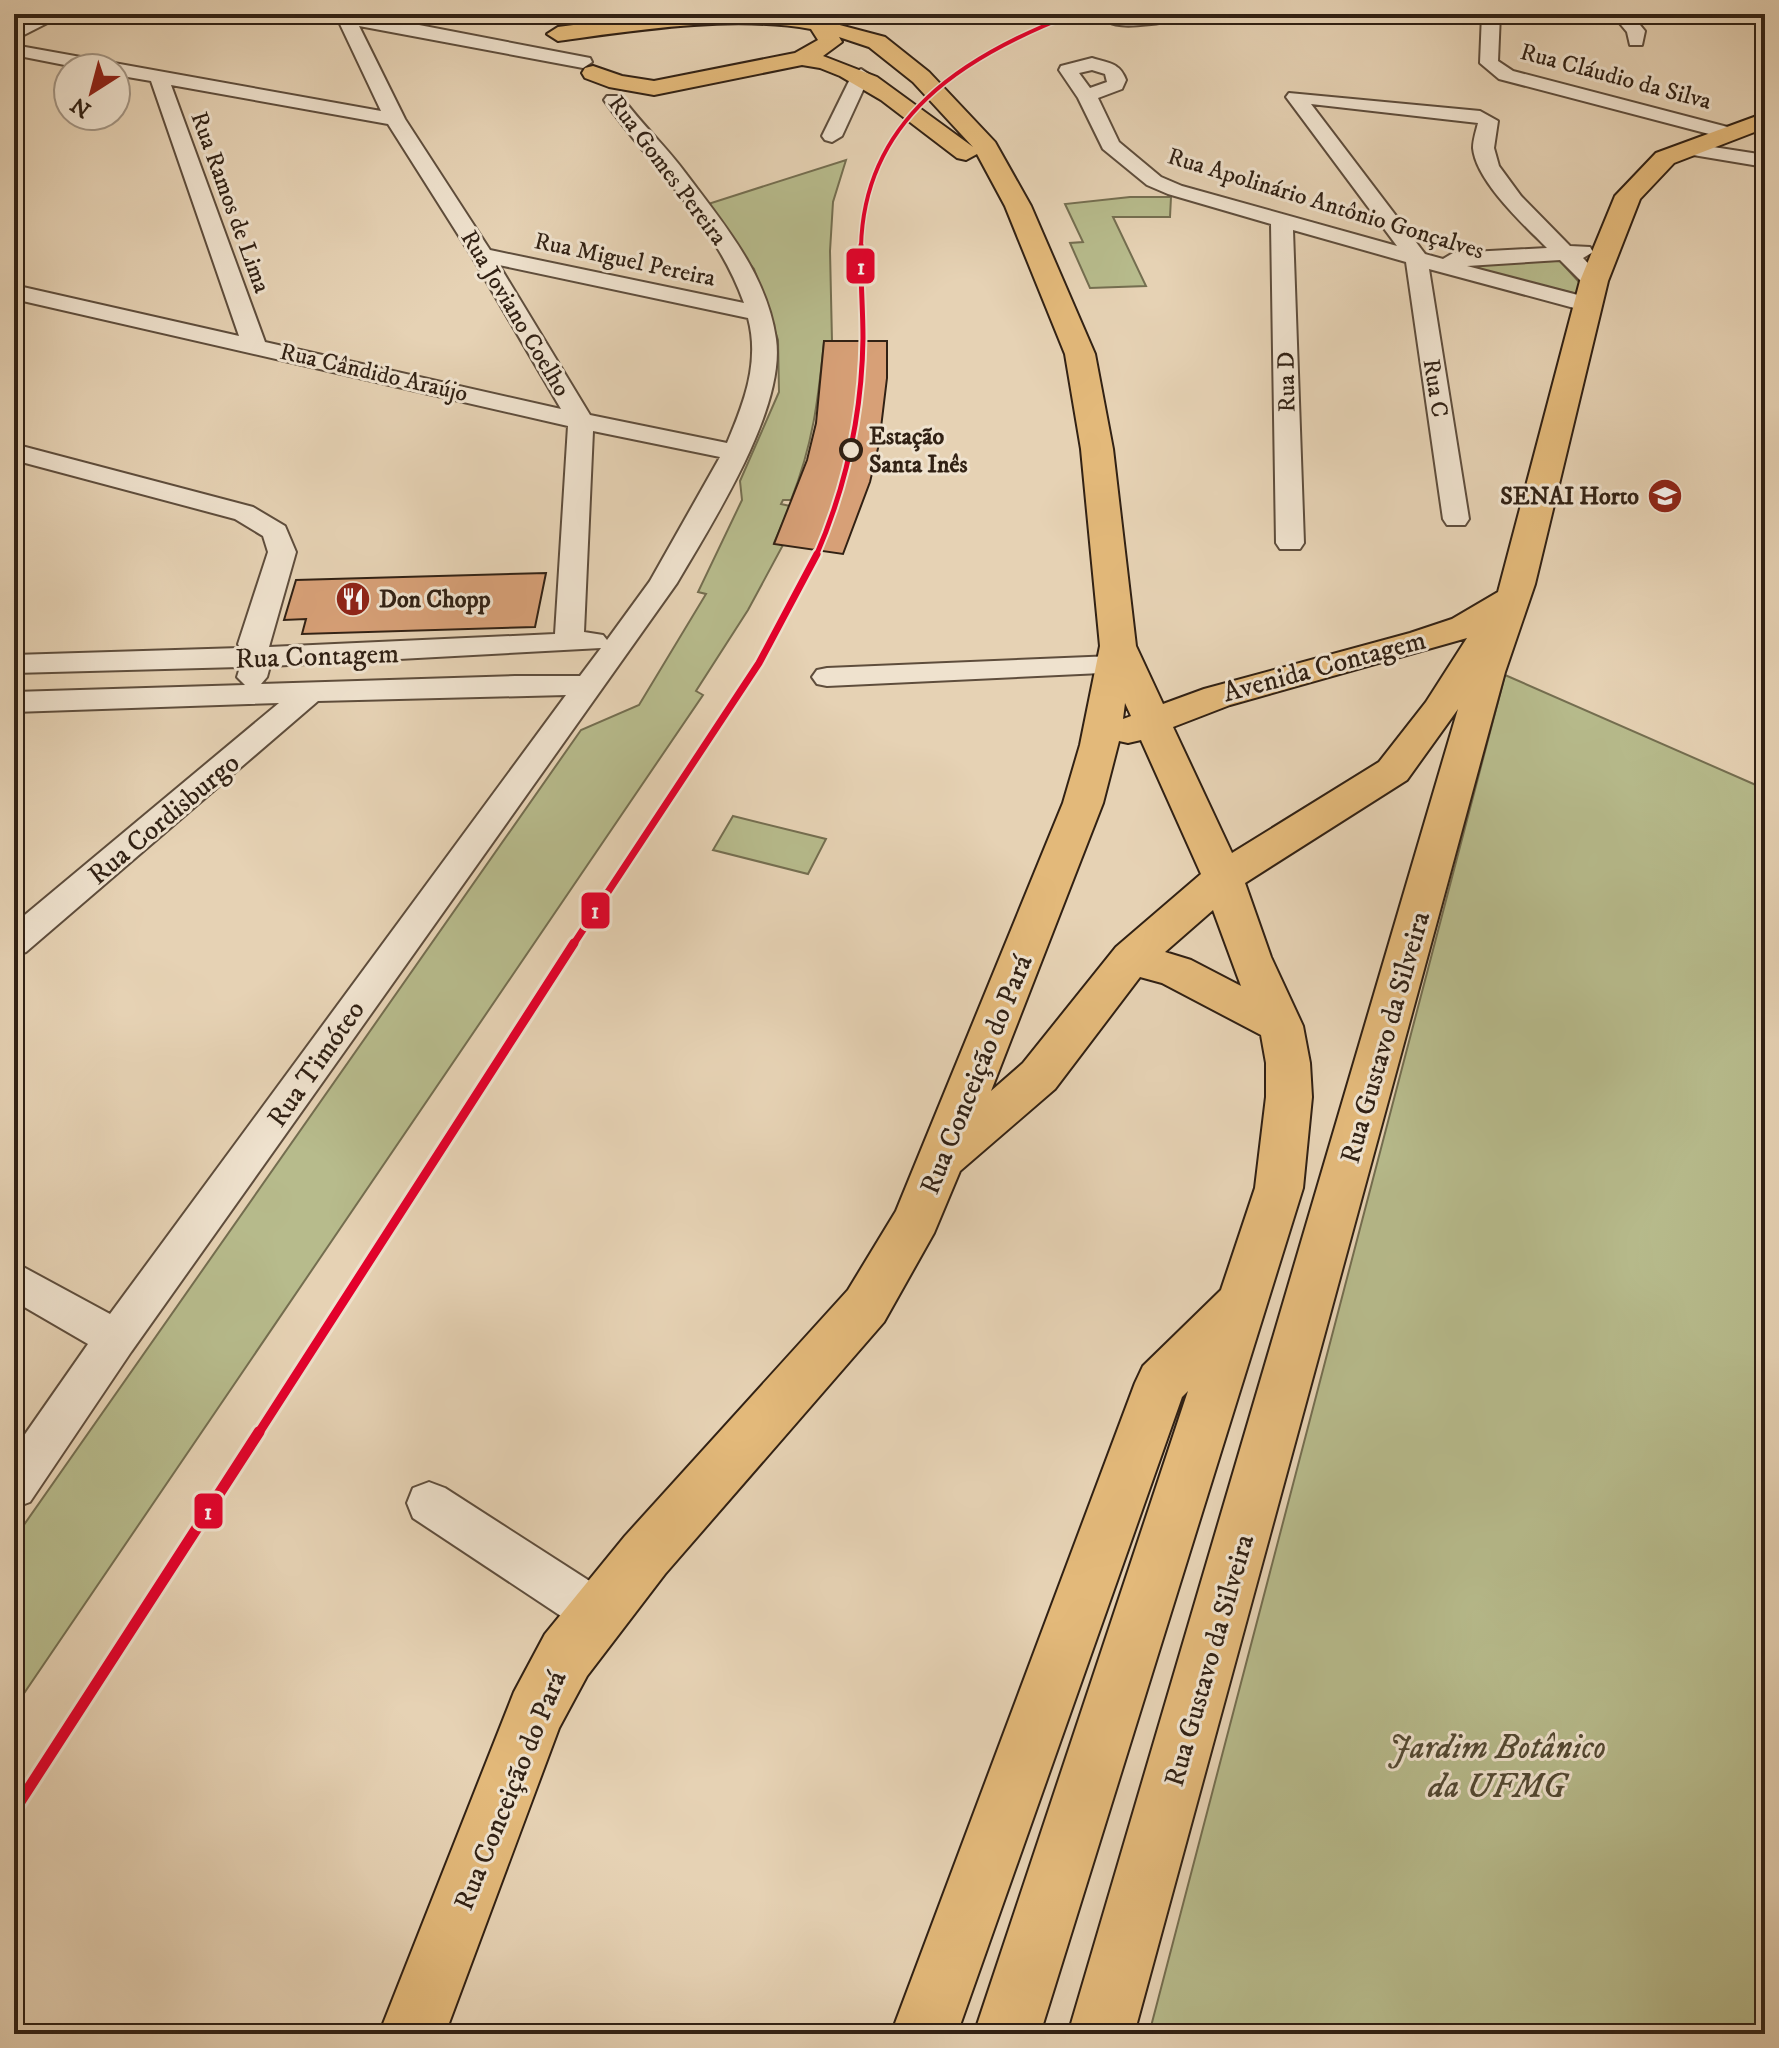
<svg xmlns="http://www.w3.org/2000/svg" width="1779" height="2048" viewBox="0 0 1779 2048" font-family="'IM FELL DW Pica',serif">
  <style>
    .green { fill: #b7bb8c; stroke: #746e50; stroke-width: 2 }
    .building { fill: #d7a077; stroke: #312114; stroke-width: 2 }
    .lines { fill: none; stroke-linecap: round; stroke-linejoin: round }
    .minor-casing { stroke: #5e4d3c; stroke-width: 4 }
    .major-casing { stroke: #312114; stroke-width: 4 }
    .minor { fill: #efe2ce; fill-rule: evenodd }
    .major { fill: #e3b97a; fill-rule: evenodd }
    .metro-1-far4-casing { stroke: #efe2ce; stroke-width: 7 }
    .metro-1-far3-casing { stroke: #efe2ce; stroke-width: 9 }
    .metro-1-far2-casing { stroke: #efe2ce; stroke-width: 12 }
    .metro-1-far1-casing { stroke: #efe2ce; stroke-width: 15 }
    .metro-1-casing { stroke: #efe2ce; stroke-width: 17 }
    .metro-1-far4 { stroke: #e4002b; stroke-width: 4 }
    .metro-1-far3 { stroke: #e4002b; stroke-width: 5 }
    .metro-1-far2 { stroke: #e4002b; stroke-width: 7 }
    .metro-1-far1 { stroke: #e4002b; stroke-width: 9 }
    .metro-1 { stroke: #e4002b; stroke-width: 11 }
    .stop-dot { fill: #efe2ce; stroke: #312114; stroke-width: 4 }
    .labels { text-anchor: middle; stroke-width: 6; stroke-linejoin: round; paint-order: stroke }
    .far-street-label { font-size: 24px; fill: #312114; stroke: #efe2ce }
    .far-stop-label { font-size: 24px; font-weight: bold; fill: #312114; stroke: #efe2ce; text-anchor: start }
    .far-poi-label { font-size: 24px; font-weight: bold; fill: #312114; stroke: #efe2ce; text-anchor: end }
    .street-label { font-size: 28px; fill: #312114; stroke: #efe2ce }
    .near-park-label { font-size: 34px; font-style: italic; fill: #524832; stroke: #efe2ce }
    .line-badge { stroke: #efe2ce; stroke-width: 3 }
    .badge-label { font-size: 22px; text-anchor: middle; font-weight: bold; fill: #fff }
  </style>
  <rect width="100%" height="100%" fill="#e6d2b4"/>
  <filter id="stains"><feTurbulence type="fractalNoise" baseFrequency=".0025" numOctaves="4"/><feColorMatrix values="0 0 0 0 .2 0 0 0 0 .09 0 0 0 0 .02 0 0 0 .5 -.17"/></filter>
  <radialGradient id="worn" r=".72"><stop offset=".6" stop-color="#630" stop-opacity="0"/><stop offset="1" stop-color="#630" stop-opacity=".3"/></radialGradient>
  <g class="green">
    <path d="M 846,160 L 833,202 L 830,251 L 832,341 L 824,342 C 818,401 813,444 791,500 L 783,500 L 781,504 L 790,506 L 774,543 L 783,545 L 748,610 L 696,691 L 703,695 L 14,1708 L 14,1539 L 581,730 L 639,705 L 706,594 L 698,592 L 742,500 L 740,481 L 779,392 L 778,340 L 754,269 L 705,205 Z"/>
    <path d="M 1130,197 L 1171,197 L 1170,217 L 1113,217 L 1146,286 L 1090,288 L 1070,243 L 1083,242 L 1065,204 Z"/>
    <path d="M 1559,260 L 1580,283 L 1577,294 L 1450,263 Z"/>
    <path d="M 1505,675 L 1765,789 L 1765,2034 L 1149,2034 Z"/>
    <path d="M 733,816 L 826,839 L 808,874 L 713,850 Z"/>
  </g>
  <g class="building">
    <path d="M 824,341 L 887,341 L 887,378 L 879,444 L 870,482 L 843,554 L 774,544 L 807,460 L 816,423 Z"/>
    <path d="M 546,573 L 535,627 L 302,634 L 306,619 L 284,620 L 296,580 Z"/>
  </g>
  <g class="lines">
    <g class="minor-casing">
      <g id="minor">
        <path d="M 42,14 L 65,14 L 14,40 L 14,28 Z"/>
        <path d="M 313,14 L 362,14 L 590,58 L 592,62 L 583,68 L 359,26 L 405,119 L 490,250 L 744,303 C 714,220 653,170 604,100 L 607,96 L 621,96 C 641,124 667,147 687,175 C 724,224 767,275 776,339 C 786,409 712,523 677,583 L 131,1352 L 30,1502 L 14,1508 L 14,1450 L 88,1344 L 14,1301 L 14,1262 L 110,1314 L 566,695 L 318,701 L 26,952 L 14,956 L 14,924 L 279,703 L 14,712 L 14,692 L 245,685 L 237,677 L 240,667 L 14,673 L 14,655 L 240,648 L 238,644 L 268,552 L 263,536 L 235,519 L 14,460 L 14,444 L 253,507 L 285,526 L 296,552 L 269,647 L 555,634 L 568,426 L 14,299 L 14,285 L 239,336 L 151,81 L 116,75 L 116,68 L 80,68 L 14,55 L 14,45 L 381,111 L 339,22 L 316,18 ZM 171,85 L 388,124 L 471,255 L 561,409 L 265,342 ZM 499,265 L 748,318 C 760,362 744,403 727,443 L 590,415 ZM 593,431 L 720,457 L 650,581 L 607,640 L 603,635 L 584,632 ZM 601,648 L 580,676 L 515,676 L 261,684 L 267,677 L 270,666 Z"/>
        <path d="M 1139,14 L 1188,14 C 1178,23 1119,30 1109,22 L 1112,18 Z"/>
        <path d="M 1482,14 L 1500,14 L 1498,61 L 1513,71 L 1739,130 L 1742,134 L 1732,140 L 1499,79 L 1480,63 Z"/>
        <path d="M 1612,14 L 1631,14 L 1645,31 L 1642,45 L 1630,45 L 1627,32 Z"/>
        <path d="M 1092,58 C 1109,63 1120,63 1126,80 L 1122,89 L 1098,98 L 1119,142 L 1161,177 L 1182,186 L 1397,246 L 1289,101 L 1286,97 L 1289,93 L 1480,111 L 1498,121 L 1494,148 L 1499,166 L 1521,196 L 1570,246 L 1590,247 L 1593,252 L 1583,258 L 1605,281 L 1594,288 L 1586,286 L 1560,260 L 1467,266 L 1597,300 L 1600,305 L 1597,310 L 1589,312 L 1429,269 L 1469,519 L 1465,525 L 1447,525 L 1443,519 L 1406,262 L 1293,230 L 1304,543 L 1300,549 L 1280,549 L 1276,543 L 1271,224 L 1168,194 L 1147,185 L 1103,149 L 1078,98 L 1059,70 L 1061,66 ZM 1092,70 L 1105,74 L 1107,82 L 1090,88 L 1079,73 ZM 1311,104 L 1478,123 C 1476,131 1473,140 1473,148 C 1476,181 1524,225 1547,248 L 1453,253 L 1443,259 L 1425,254 Z"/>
        <path d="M 861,69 L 870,75 L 842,136 L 832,142 L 825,140 L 822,136 L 852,75 Z"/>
        <path d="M 1694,144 L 1765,155 L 1765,167 L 1687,154 L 1684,150 Z"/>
        <path d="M 1113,656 L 1123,658 L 1128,665 L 1123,672 L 827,686 L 817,684 L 812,677 L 817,670 L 827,668 Z"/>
        <path d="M 429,1482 L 445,1488 L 616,1598 L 622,1614 L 616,1630 L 599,1637 L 582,1630 L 413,1518 L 407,1503 L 413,1488 Z"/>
      </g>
    </g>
    <g class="major-casing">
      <path id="major" d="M 700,14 L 798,14 L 885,37 L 929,72 L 995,142 L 1031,206 L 1095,354 L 1113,449 L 1136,646 L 1163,704 L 1204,689 L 1410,633 L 1452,619 L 1498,592 L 1580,281 L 1615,196 L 1656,153 L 1765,113 L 1765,128 L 1674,163 L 1640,199 L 1608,281 L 1535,584 L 1505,672 L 1134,2034 L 1068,2034 L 1458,709 L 1407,780 L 1245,883 L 1271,957 L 1303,1026 L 1310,1063 L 1312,1097 L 1303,1188 L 1040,2034 L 974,2034 L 1188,1391 L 1182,1397 L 957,2034 L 891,2034 L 1135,1383 L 1143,1366 L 1221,1290 L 1255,1188 L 1266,1097 L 1266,1063 L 1261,1035 L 1162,983 L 1140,977 L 1055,1089 L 960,1171 L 934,1233 L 884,1322 L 665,1574 L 587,1676 L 559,1728 L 445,2034 L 379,2034 L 514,1692 L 545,1634 L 625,1536 L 848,1290 L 896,1211 L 1063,803 L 1080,745 L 1100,646 L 1081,449 L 1065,354 L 1005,206 L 977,154 L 966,160 L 957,158 L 881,100 L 840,76 L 820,68 L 802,65 L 654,95 L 609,87 L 585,78 L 582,73 L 585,68 L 593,66 L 622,76 L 654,81 L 795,53 L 818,40 L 811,29 C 731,15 638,30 558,41 L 547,34 L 558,27 L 635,17 ZM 839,37 L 869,47 L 913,82 L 973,147 L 877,77 L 823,56 L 842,42 ZM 1467,638 L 1426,702 L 1379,762 L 1232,853 L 1173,727 L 1230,705 ZM 1125,703 L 1131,716 L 1123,719 ZM 1141,740 L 1201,874 L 1116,947 L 1023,1063 L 991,1091 L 1103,803 L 1119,741 L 1128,743 ZM 1213,910 L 1241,986 L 1191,960 L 1165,952 Z"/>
    </g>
    <use href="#minor" class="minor"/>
    <use href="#major" class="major"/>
    <g class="metro-1-far4-casing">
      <path id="metro-1-far4" d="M 861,247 C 864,118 964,56 1073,14"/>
    </g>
    <g class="metro-1-far3-casing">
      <path id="metro-1-far3" d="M 816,556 C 846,487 862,414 863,338 C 863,307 860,276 861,245"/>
    </g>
    <g class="metro-1-far2-casing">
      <path id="metro-1-far2" d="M 573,945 L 759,663 L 817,554"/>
    </g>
    <g class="metro-1-far1-casing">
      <path id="metro-1-far1" d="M 258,1434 L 574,943"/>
    </g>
    <g class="metro-1-casing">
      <path id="metro-1" d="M 14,1811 L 259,1432"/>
    </g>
    <use href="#metro-1-far4" class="metro-1-far4"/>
    <use href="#metro-1-far3" class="metro-1-far3"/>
    <use href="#metro-1-far2" class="metro-1-far2"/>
    <use href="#metro-1-far1" class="metro-1-far1"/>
    <use href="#metro-1" class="metro-1"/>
  </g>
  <defs>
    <g id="university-disc" transform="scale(1.8)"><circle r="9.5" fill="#8f2418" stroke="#efe2ce"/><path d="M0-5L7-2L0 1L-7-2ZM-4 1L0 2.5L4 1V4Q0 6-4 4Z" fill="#fff"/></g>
    <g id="restaurant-disc" transform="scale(1.8)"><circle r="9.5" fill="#8f2418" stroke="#efe2ce"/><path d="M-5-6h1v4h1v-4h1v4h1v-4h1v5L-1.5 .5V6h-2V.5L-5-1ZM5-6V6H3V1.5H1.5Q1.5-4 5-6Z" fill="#fff"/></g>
  </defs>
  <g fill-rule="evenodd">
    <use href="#university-disc" x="1665" y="496"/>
    <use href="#restaurant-disc" x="353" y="599"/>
  </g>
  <circle class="stop-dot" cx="851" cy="450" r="10"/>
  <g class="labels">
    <g class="far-street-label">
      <text transform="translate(1616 76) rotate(15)" y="8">Rua Cláudio da Silva</text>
      <text transform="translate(668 170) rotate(53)" y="8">Rua Gomes Pereira</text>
      <text transform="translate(231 202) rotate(70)" y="8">Rua Ramos de Lima</text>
      <text transform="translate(1326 203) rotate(17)" y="8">Rua Apolinário Antônio Gonçalves</text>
      <text transform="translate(625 259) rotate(12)" y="8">Rua Miguel Pereira</text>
      <text transform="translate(516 313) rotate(59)" y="8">Rua Joviano Coelho</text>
      <text transform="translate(374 372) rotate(13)" y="8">Rua Cândido Araújo</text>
      <text transform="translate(1286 382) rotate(-91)" y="8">Rua D</text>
      <text transform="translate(1436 388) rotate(81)" y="8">Rua C</text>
    </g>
    <g class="far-stop-label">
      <text x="869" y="444">Estação<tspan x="869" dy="28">Santa Inês</tspan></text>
    </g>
    <g class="far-poi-label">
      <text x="1639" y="504">SENAI Horto</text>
      <text x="379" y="607" text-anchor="start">Don Chopp</text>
    </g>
    <g class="street-label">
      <text transform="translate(317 655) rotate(-2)" y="10">Rua Contagem</text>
      <text transform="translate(1324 665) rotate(-15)" y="10">Avenida Contagem</text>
      <text transform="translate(163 818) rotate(-40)" y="10">Rua Cordisburgo</text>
      <text transform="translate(1384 1037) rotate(-74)" y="10">Rua Gustavo da Silveira</text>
      <text transform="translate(315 1063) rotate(-55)" y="10">Rua Timóteo</text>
      <text transform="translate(975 1074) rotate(-68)" y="10">Rua Conceição do Pará</text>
      <text transform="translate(1208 1660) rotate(-74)" y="10">Rua Gustavo da Silveira</text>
      <text transform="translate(509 1790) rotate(-68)" y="10">Rua Conceição do Pará</text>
    </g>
    <g class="near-park-label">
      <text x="1497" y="1758">Jardim Botânico<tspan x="1497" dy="39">da UFMG</tspan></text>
    </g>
  </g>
  <g class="line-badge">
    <rect x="845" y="247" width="31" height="38" rx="8" fill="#e4002b"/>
    <rect x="580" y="891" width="31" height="39" rx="8" fill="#e4002b"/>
    <rect x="193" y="1492" width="31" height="38" rx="8" fill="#e4002b"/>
  </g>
  <g class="badge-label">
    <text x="861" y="274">1</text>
    <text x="595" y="918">1</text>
    <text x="208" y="1519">1</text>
  </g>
  <rect width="1779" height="2048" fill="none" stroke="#e6d2b4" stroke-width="48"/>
  <rect x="16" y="16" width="1747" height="2016" fill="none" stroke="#312114" stroke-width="4"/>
  <rect x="24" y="24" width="1731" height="2000" fill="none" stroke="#312114" stroke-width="2"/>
  <g transform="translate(92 92) rotate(216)"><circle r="38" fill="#efe2ce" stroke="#a39584" stroke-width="2"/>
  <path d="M0-6L14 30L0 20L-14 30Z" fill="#8f2418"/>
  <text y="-12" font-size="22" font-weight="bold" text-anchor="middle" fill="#312114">N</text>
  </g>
  <rect width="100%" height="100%" filter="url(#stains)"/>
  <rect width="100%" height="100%" fill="url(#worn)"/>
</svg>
